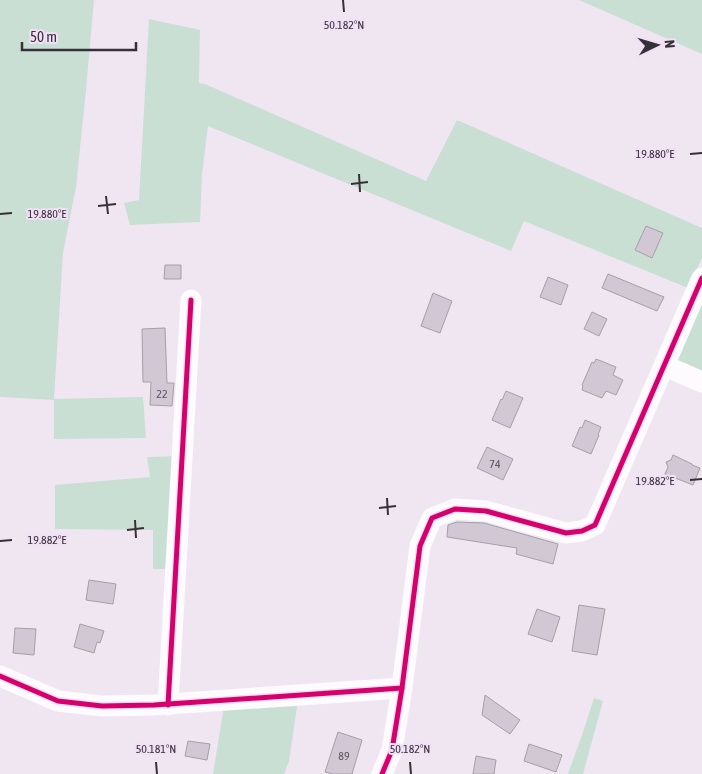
<svg xmlns="http://www.w3.org/2000/svg" width="702" height="774" viewBox="0 0 702 774" font-family="'Asap Condensed',sans-serif">
  <style>
    .green { fill: #c9dfd4 }
    .building { fill: #d2c7d4; stroke: #a69fa7 }
    .lines { fill: none; stroke-linecap: round; stroke-linejoin: round }
    .minor { stroke: #fdfbfd; stroke-width: 21 }
    .cycleway-casing { stroke: #f2e1f6; stroke-width: 8 }
    .cycleway { stroke: #d6006c; stroke-width: 5 }
    .ticks { fill: none; stroke: #373039; stroke-width: 2 }
    .labels { text-anchor: middle; stroke-width: 4; stroke-linejoin: round; paint-order: stroke }
    .number-label { font-size: 12px; fill: #5e5660 }
    .ticks-label { font-size: 12px; text-anchor: middle; fill: #373039; stroke: #f2e1f6; stroke-width: 4; stroke-linejoin: round; paint-order: stroke }
  </style>
  <rect width="100%" height="100%" fill="#efe6f1"/>
  <g class="green">
    <path d="M 0,0 L 94,0 L 86,90 L 76,187 L 63,253 L 54,399 L 143,397 L 146,438 L 54,439 L 54,400 L 0,397 Z"/>
    <path d="M 579,0 L 702,0 L 702,54 Z"/>
    <path d="M 149,19 L 200,30 L 199,83 L 205,84 L 426,181 L 457,120 L 702,228 L 702,258 L 688,288 L 524,221 L 511,251 L 208,126 L 202,174 L 200,222 L 130,225 L 124,203 L 139,200 Z"/>
    <path d="M 702,300 L 702,376 L 674,364 Z"/>
    <path d="M 179,456 L 171,569 L 153,569 L 153,530 L 55,529 L 55,485 L 150,477 L 147,457 Z"/>
    <path d="M 594,698 L 603,701 L 583,774 L 568,774 L 583,732 Z"/>
    <path d="M 298,700 L 289,761 L 284,774 L 213,774 L 224,706 Z"/>
  </g>
  <g class="building">
    <path d="M 646,226 L 663,233 L 652,258 L 635,250 Z"/>
    <path d="M 165,265 L 181,265 L 181,279 L 164,279 Z"/>
    <path d="M 608,274 L 664,297 L 657,311 L 602,288 Z"/>
    <path d="M 548,277 L 568,285 L 561,305 L 540,297 Z"/>
    <path d="M 433,293 L 452,301 L 440,333 L 421,326 Z"/>
    <path d="M 592,312 L 607,319 L 599,336 L 584,329 Z"/>
    <path d="M 165,328 L 167,383 L 174,383 L 172,406 L 150,405 L 151,382 L 143,382 L 142,329 Z"/>
    <path d="M 596,359 L 616,367 L 613,375 L 623,380 L 616,395 L 606,391 L 602,398 L 582,390 L 583,386 L 582,385 L 592,362 L 594,363 Z"/>
    <path d="M 506,391 L 523,398 L 510,428 L 492,420 L 501,399 L 502,400 Z"/>
    <path d="M 585,420 L 601,427 L 598,435 L 599,435 L 591,454 L 572,446 L 580,427 L 582,428 Z"/>
    <path d="M 487,447 L 513,459 L 503,480 L 477,468 Z"/>
    <path d="M 673,455 L 692,464 L 692,465 L 700,468 L 693,485 L 665,474 L 668,467 L 666,462 L 671,460 Z"/>
    <path d="M 457,522 L 484,523 L 558,544 L 553,564 L 516,554 L 517,548 L 447,537 L 448,525 Z"/>
    <path d="M 89,580 L 116,584 L 113,604 L 86,600 Z"/>
    <path d="M 579,605 L 605,609 L 597,655 L 572,651 Z"/>
    <path d="M 537,609 L 560,617 L 552,642 L 528,634 Z"/>
    <path d="M 80,624 L 104,631 L 100,643 L 97,642 L 94,653 L 74,647 Z"/>
    <path d="M 15,628 L 36,629 L 34,655 L 13,653 Z"/>
    <path d="M 485,695 L 520,720 L 510,734 L 482,715 Z"/>
    <path d="M 338,732 L 362,740 L 352,774 L 333,774 L 325,772 Z"/>
    <path d="M 188,741 L 210,744 L 207,760 L 185,756 Z"/>
    <path d="M 529,744 L 562,755 L 556,772 L 524,761 Z"/>
    <path d="M 476,756 L 496,760 L 494,774 L 473,774 Z"/>
  </g>
  <g class="lines">
    <g class="minor">
      <path d="M 665,366 L 702,382"/>
      <path d="M 0,676 L 58,701 L 102,706 L 154,705 L 402,688"/>
      <path d="M 168,705 L 191,300"/>
      <path d="M 382,774 L 392,750 L 402,688 L 420,546 L 432,518 L 455,509 L 486,511 L 566,533 L 582,531 L 595,525 L 702,278"/>
    </g>
    <g class="cycleway-casing">
      <g id="cycleway">
        <path d="M 0,676 L 58,701 L 102,706 L 154,705 L 402,688"/>
        <path d="M 168,705 L 191,300"/>
        <path d="M 382,774 L 392,750 L 402,688 L 420,546 L 432,518 L 455,509 L 486,511 L 566,533 L 582,531 L 595,525 L 702,278"/>
      </g>
    </g>
    <use href="#cycleway" class="cycleway"/>
  </g>
  <path class="ticks" d="M 343,0 L 344,12M 690,154 L 702,153M 359,174 L 360,192M 351,184 L 368,182M 106,196 L 108,214M 98,206 L 116,204M 0,214 L 12,213M 690,480 L 702,479M 387,498 L 388,515M 379,508 L 396,506M 135,520 L 136,538M 127,530 L 144,528M 0,541 L 12,540M 156,762 L 157,774M 410,762 L 411,774"/>
  <g class="labels">
    <g class="number-label">
      <text x="162" y="398">22</text>
      <text x="495" y="468">74</text>
      <text x="344" y="760">89</text>
    </g>
  </g>
  <g class="ticks-label">
    <text x="344" y="29">50.182°N</text>
    <text x="655" y="158">19.880°E</text>
    <text x="47" y="218">19.880°E</text>
    <text x="655" y="485">19.882°E</text>
    <text x="47" y="544">19.882°E</text>
    <text x="156" y="753">50.181°N</text>
    <text x="410" y="753">50.182°N</text>
  </g>
  <g transform="translate(657 45) rotate(85)" stroke="#f2e1f6" stroke-width="4" paint-order="stroke">
  <path d="M0-4L9 19L0 12L-9 19Z" fill="#373039"/>
  <text y="-8" font-size="14" font-weight="bold" text-anchor="middle" fill="#373039">N</text>
  </g>
  <path d="M22 42v8h114v-8" fill="none" stroke="#373039" stroke-width="2.5"/>
  <text x="30" y="42" font-size="15" fill="#373039" stroke="#f2e1f6" stroke-width="4" paint-order="stroke">50 m</text>
</svg>
